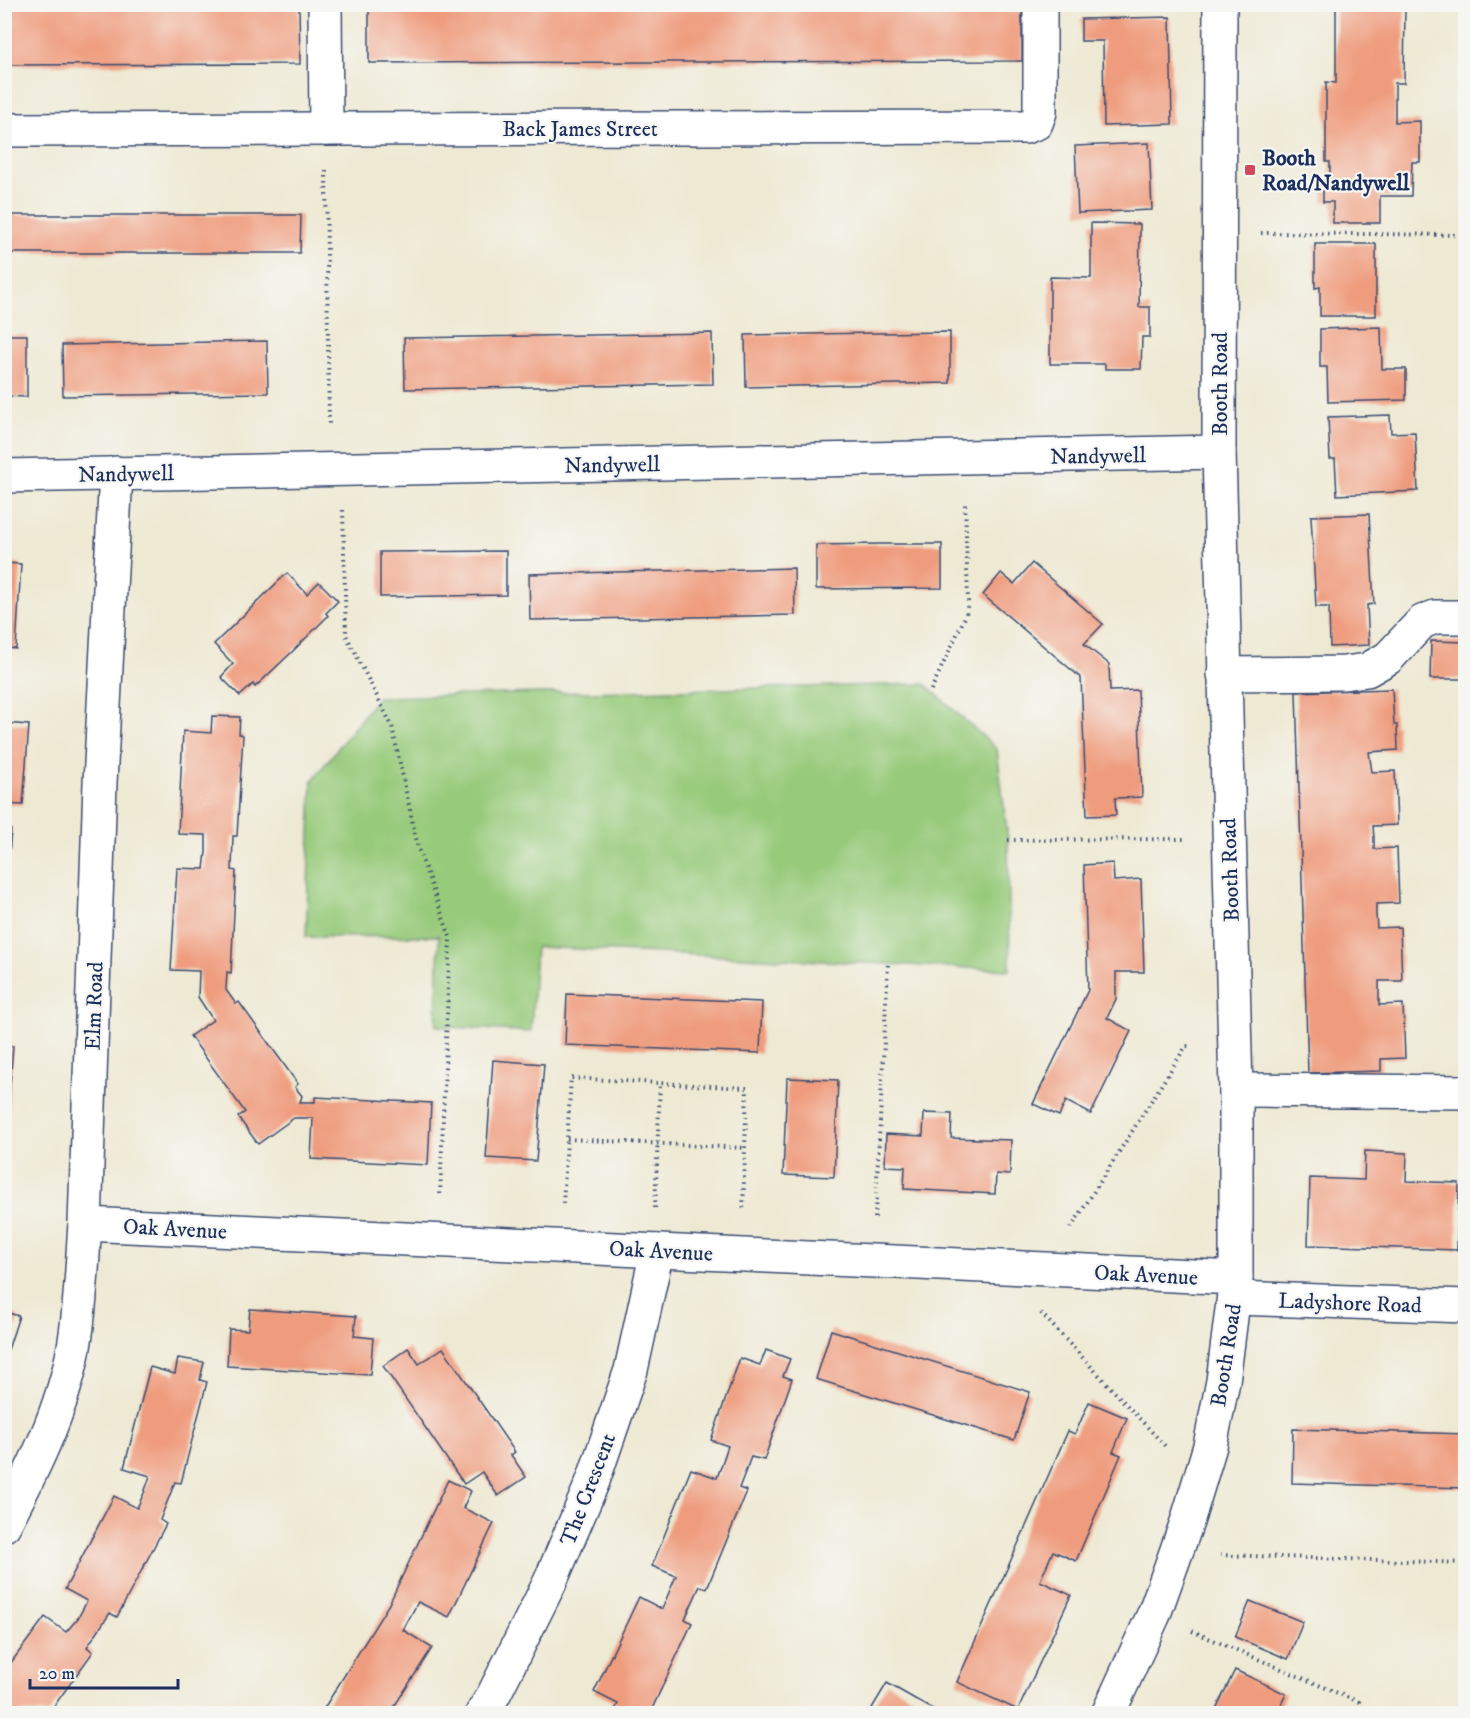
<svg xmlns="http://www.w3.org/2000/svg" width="1470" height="1718" viewBox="0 0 1470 1718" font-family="'IM FELL DW Pica',serif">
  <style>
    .green { fill: #97ca7a; stroke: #597c6c; stroke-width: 1.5 }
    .building { fill: #ef9c7e }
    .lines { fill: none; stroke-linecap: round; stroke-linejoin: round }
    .minor-casing { stroke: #3b4b70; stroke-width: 36 }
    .path { stroke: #3b4b70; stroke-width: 4; stroke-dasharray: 1.5 4.5; stroke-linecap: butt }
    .minor { stroke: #fff; stroke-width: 33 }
    .poi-dot { fill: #d1495b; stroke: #f6f6f2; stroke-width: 2 }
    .labels { text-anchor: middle; stroke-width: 4.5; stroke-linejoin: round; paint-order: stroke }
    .street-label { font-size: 22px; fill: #1b2f5e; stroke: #f6f6f2 }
    .poi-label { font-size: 22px; font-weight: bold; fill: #1b2f5e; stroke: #f6f6f2; text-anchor: start }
  </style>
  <rect width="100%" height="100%" fill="#f6f6f2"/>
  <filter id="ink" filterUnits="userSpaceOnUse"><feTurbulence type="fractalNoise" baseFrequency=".0167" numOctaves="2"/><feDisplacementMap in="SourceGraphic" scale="12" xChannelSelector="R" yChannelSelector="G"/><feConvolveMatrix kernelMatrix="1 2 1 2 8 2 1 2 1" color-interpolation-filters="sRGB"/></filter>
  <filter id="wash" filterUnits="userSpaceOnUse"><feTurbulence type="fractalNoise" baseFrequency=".008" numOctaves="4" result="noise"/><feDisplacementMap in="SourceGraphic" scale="24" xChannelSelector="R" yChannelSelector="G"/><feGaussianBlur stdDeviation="1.35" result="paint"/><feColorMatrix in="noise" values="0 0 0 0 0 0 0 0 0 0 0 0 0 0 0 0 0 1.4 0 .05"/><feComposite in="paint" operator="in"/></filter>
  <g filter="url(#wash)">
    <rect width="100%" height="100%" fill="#eee9d3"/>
    <path class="green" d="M 925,684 L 997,749 L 1008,840 L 1010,970 L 536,947 L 531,1032 L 436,1026 L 439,936 L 306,937 L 312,781 L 378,697 Z"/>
    <g id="blocks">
      <g class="building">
        <path d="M 369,4 L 1022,4 L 1022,61 L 369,63 Z"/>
        <path d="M 4,5 L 299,5 L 300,64 L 4,65 Z"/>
        <path d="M 1336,6 L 1405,6 L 1404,83 L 1395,83 L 1395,122 L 1420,121 L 1420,162 L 1412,162 L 1411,196 L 1380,196 L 1380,223 L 1333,223 L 1333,202 L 1323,202 L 1323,183 L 1330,183 L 1330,162 L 1326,162 L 1326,82 L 1336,83 Z"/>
        <path d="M 1170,17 L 1172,124 L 1104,126 L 1103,41 L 1081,41 L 1081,19 Z"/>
        <path d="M 1149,143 L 1152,210 L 1078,213 L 1075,146 Z"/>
        <path d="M 5,215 L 301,215 L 300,253 L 5,253 Z"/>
        <path d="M 1091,223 L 1140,224 L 1139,307 L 1150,307 L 1150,337 L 1142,337 L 1141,369 L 1105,369 L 1105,364 L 1050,364 L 1050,277 L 1091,278 Z"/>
        <path d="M 1315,244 L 1376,244 L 1376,316 L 1320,316 L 1320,287 L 1315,288 Z"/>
        <path d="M 1381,327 L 1382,369 L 1406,369 L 1406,400 L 1328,402 L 1327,367 L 1320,367 L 1320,329 Z"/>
        <path d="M 950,332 L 950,383 L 746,387 L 745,335 Z"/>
        <path d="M 712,333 L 713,384 L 405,389 L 404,338 Z"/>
        <path d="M 4,335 L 27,335 L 27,397 L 4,396 Z"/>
        <path d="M 267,341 L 268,393 L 63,396 L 62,345 Z"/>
        <path d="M 1390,415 L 1391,433 L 1415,432 L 1418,491 L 1337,495 L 1335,459 L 1330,459 L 1328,417 Z"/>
        <path d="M 1369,514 L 1374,604 L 1367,605 L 1369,645 L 1330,647 L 1329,607 L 1316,607 L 1311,516 Z"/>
        <path d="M 880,544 L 942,544 L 942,588 L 816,589 L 816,545 Z"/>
        <path d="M 506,551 L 506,595 L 380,597 L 380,552 Z"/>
        <path d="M 5,563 L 21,564 L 16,649 L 5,648 Z"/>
        <path d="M 1032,563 L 1103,624 L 1084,644 L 1109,664 L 1110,691 L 1138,690 L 1142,797 L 1115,798 L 1116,815 L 1087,816 L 1081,678 L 983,595 L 1001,573 L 1014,584 Z"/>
        <path d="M 794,568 L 795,615 L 530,620 L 529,574 Z"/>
        <path d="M 287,573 L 307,594 L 319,582 L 338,601 L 326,613 L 328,616 L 292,652 L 255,687 L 253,684 L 240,696 L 221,677 L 233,664 L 214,644 Z"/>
        <path d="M 1431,641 L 1466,642 L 1466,679 L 1430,679 Z"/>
        <path d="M 1392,689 L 1394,725 L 1397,725 L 1398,750 L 1369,752 L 1372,772 L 1395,771 L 1397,825 L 1373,826 L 1374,838 L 1374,849 L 1397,848 L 1399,903 L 1376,904 L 1376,915 L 1377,928 L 1400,927 L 1402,981 L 1379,981 L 1379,1005 L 1403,1004 L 1405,1058 L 1381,1059 L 1381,1071 L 1308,1073 L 1296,692 Z"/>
        <path d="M 212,716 L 240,717 L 239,734 L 243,735 L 237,836 L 233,836 L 232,870 L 236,871 L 231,973 L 227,972 L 226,990 L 236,1004 L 239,1002 L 298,1084 L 295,1087 L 302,1096 L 300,1102 L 315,1102 L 315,1097 L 431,1103 L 428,1165 L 311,1159 L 313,1118 L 294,1118 L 258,1144 L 238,1117 L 245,1112 L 190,1036 L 213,1020 L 198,997 L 199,971 L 171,970 L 177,868 L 204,869 L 206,852 L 206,835 L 178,834 L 183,731 L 211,733 Z"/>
        <path d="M 4,723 L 29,725 L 23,805 L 4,804 Z"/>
        <path d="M 4,828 L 11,829 L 6,897 L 4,897 Z"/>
        <path d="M 1113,863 L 1114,881 L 1141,879 L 1144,972 L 1116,972 L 1116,999 L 1107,1018 L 1131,1031 L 1091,1114 L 1066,1101 L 1059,1116 L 1033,1104 L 1088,990 L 1084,865 Z"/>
        <path d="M 567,994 L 762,1002 L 760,1053 L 565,1045 Z"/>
        <path d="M 4,1046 L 13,1046 L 7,1126 L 4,1126 Z"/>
        <path d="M 493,1060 L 544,1064 L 536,1161 L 486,1158 Z"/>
        <path d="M 787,1078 L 838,1080 L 834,1177 L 783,1175 Z"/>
        <path d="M 924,1113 L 952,1114 L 951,1138 L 1011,1140 L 1010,1175 L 996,1174 L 995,1194 L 904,1189 L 905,1167 L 885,1166 L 886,1134 L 923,1136 Z"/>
        <path d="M 1365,1151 L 1407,1153 L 1406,1181 L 1459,1183 L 1457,1250 L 1308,1245 L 1310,1178 L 1364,1180 Z"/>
        <path d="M 250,1309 L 356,1316 L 354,1336 L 373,1338 L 370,1375 L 227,1366 L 229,1329 L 248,1330 Z"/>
        <path d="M 5,1312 L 19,1316 L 5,1359 Z"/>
        <path d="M 831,1330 L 1030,1392 L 1014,1440 L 816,1379 Z"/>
        <path d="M 408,1348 L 419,1364 L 443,1348 L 515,1452 L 511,1455 L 526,1477 L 498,1496 L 482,1472 L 464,1484 L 383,1366 Z"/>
        <path d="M 766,1350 L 790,1359 L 783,1376 L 792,1379 L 764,1460 L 751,1457 L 739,1488 L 747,1491 L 707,1588 L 700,1586 L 685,1619 L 692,1623 L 650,1713 L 613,1713 L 618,1704 L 594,1692 L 639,1597 L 662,1609 L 676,1576 L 652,1566 L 691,1469 L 717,1478 L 728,1446 L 711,1440 L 740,1358 L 760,1365 Z"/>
        <path d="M 178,1358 L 204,1362 L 200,1380 L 207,1382 L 181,1483 L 175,1482 L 160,1520 L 166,1524 L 117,1617 L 110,1613 L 87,1647 L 93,1652 L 49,1713 L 4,1713 L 4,1672 L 45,1617 L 66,1632 L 78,1618 L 87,1601 L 65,1589 L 114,1496 L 137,1508 L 144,1493 L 150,1476 L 124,1468 L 150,1367 L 175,1374 Z"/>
        <path d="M 1089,1402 L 1127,1418 L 1113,1452 L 1121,1455 L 1076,1561 L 1053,1551 L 1040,1581 L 1071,1595 L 1018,1710 L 957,1682 L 1068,1431 L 1075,1434 Z"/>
        <path d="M 1293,1429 L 1466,1434 L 1466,1488 L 1292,1483 Z"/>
        <path d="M 448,1480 L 471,1491 L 463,1508 L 494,1523 L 449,1617 L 418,1602 L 403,1630 L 432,1648 L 390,1713 L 321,1713 L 389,1604 Z"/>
        <path d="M 1250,1601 L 1303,1622 L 1288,1659 L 1235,1637 Z"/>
        <path d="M 1235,1670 L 1286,1694 L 1277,1713 L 1214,1713 Z"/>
        <path d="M 887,1683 L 936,1711 L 940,1713 L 869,1713 Z"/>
      </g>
    </g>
  </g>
  <g filter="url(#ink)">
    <use href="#blocks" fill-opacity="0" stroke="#3b4b70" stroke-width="1.5"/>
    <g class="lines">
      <g class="minor-casing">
        <g id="minor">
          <path d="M 325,4 L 326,129"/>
          <path d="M 4,130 L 1025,127 L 1036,123 L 1040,112 L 1040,4"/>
          <path d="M 4,476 L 1219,452"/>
          <path d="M 1224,674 L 1344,673 L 1367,670 L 1388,658 L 1422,622 L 1435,617 L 1466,617"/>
          <path d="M 1236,1090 L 1466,1092"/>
          <path d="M 85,1224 L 1236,1278"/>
          <path d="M 1235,1298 L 1466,1306"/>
          <path d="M 4,1525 C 33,1470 63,1409 74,1347 C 81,1306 82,1264 85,1224 L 100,783 L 116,473"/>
          <path d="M 482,1714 L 494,1694 L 550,1582 L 593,1481 L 631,1370 L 657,1251"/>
          <path d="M 1108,1714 L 1154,1614 L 1187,1522 L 1210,1446 L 1223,1381 L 1236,1278 L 1236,1090 L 1219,452 L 1220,4"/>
        </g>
      </g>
      <g class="path">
        <path d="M 326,170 L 329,427"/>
        <path d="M 1261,233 L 1466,235"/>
        <path d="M 343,510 L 346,635 L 392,726 L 418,848 L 450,937 L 440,1197"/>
        <path d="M 931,690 L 966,615 L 968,601 L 965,501"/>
        <path d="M 1008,840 L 1187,839"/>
        <path d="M 567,1139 L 745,1148"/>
        <path d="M 563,1203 L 571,1078 L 747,1088 L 743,1211"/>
        <path d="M 655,1208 L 660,1083"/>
        <path d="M 875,1218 L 888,964"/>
        <path d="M 1071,1228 L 1186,1046 L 1192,1046"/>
        <path d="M 1041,1313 L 1165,1446"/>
        <path d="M 1220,1555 L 1466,1563"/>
        <path d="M 1192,1631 L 1359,1702 L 1354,1714"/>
      </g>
      <use href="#minor" class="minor"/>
    </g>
  </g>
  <rect class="poi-dot" x="1244" y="164" width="12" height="12" rx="3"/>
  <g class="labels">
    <g class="street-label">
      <text x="580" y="136">Back James Street</text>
      <text transform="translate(1219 384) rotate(-90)" y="8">Booth Road</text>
      <text transform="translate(1098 455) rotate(-1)" y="8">Nandywell</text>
      <text transform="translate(612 464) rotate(-1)" y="8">Nandywell</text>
      <text transform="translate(126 473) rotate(-1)" y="8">Nandywell</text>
      <text transform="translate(1229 870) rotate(-92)" y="8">Booth Road</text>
      <text transform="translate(93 1006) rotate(-88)" y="8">Elm Road</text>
      <text transform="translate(175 1228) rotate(3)" y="8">Oak Avenue</text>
      <text transform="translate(661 1250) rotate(3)" y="8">Oak Avenue</text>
      <text transform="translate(1146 1274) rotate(3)" y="8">Oak Avenue</text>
      <text transform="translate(1350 1302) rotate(2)" y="8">Ladyshore Road</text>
      <text transform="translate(1225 1355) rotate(-81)" y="8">Booth Road</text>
      <text transform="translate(587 1489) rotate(-69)" y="8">The Crescent</text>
    </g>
    <g class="poi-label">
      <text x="1262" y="165">Booth<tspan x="1262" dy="25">Road/Nandywell</tspan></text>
    </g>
  </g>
  <rect width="1470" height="1718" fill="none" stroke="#f6f6f2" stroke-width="24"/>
  <path d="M30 1679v9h148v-9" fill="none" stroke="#1b2f5e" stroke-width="3"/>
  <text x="39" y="1679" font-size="18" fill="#1b2f5e" stroke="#f6f6f2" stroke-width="4.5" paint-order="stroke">20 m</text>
</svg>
